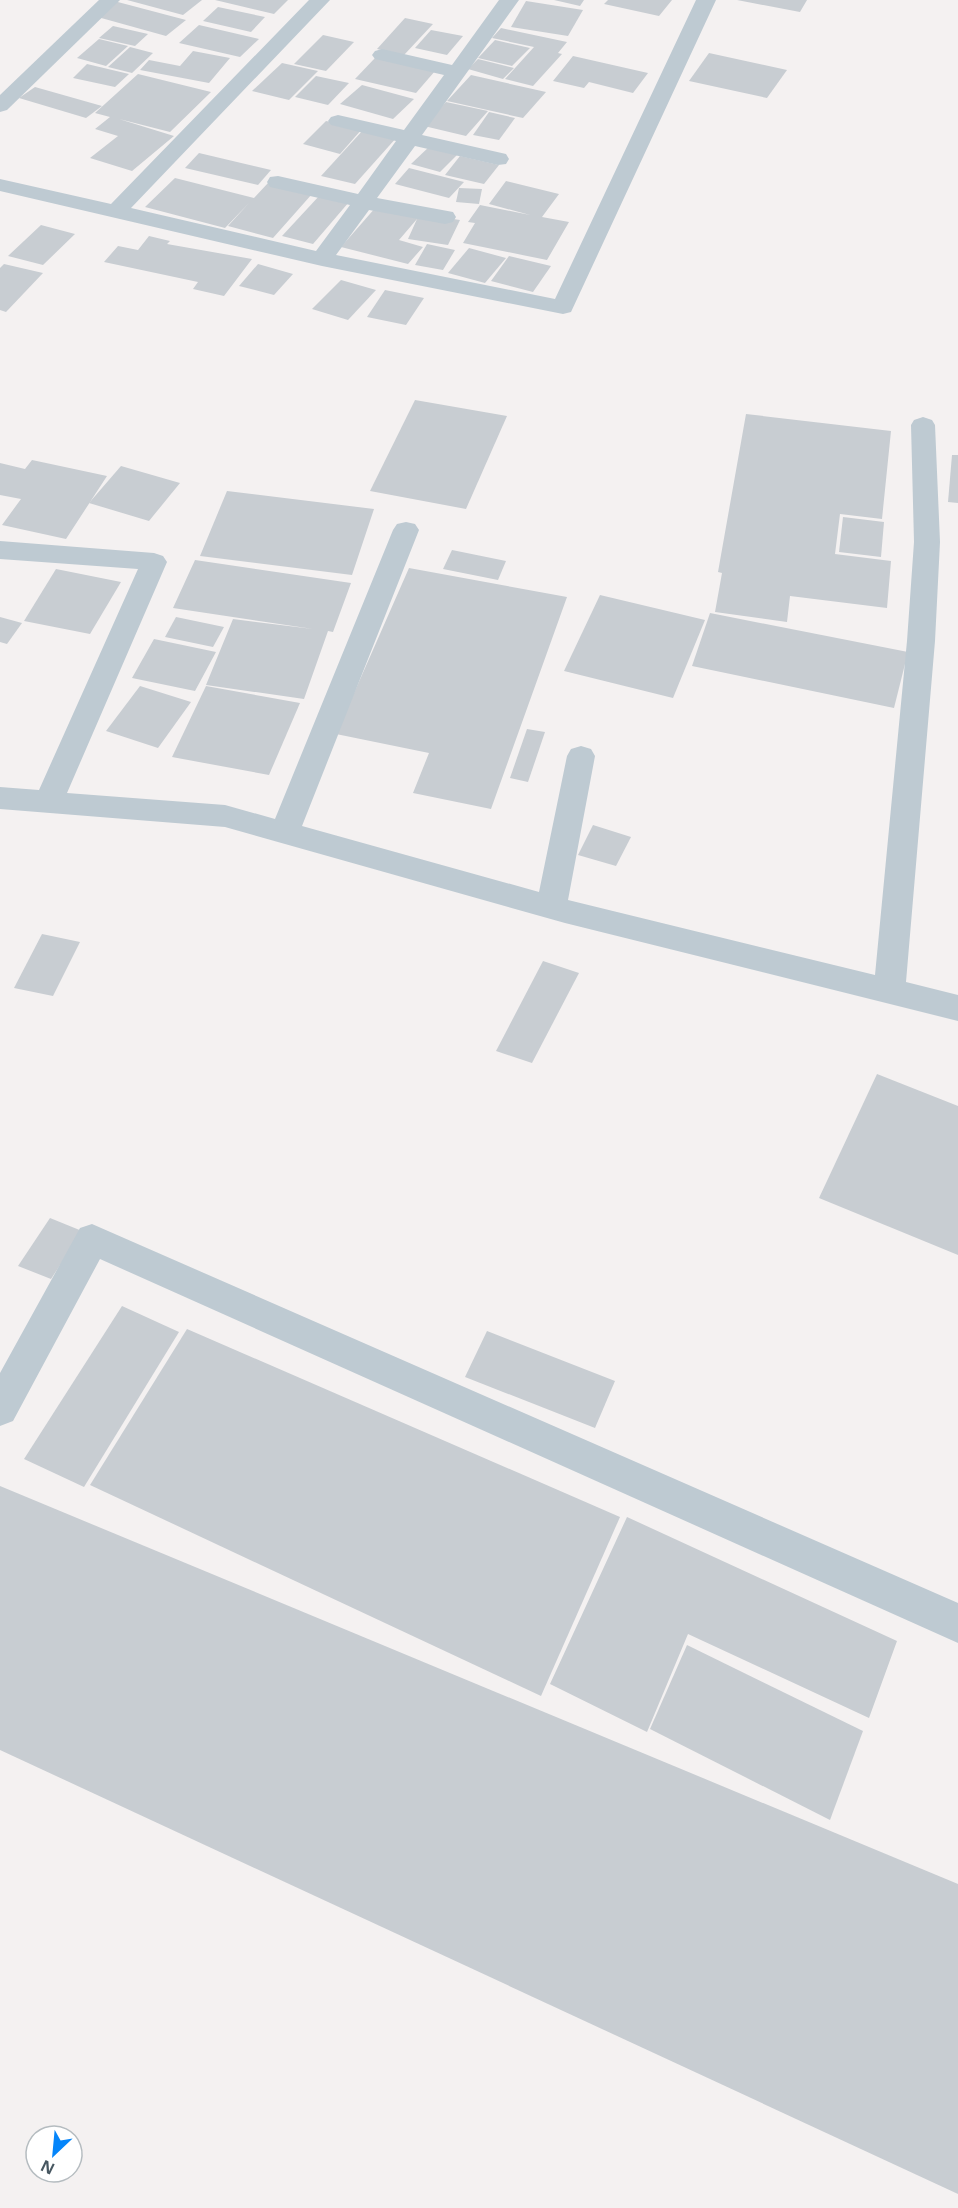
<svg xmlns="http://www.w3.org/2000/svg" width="958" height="2208" viewBox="0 0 958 2208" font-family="'Open Sans',sans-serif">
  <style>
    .building { fill: #c8cdd2 }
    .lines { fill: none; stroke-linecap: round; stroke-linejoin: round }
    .minor { fill: #becad2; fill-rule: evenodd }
  </style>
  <rect width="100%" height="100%" fill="#f4f1f1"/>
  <g class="building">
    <path d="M 127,0 L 202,0 L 183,15 Z"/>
    <path d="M 215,0 L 288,0 L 274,14 Z"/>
    <path d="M 554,0 L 584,0 L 580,6 Z"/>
    <path d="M 608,0 L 672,0 L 659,16 L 604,4 Z"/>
    <path d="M 737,0 L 807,0 L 800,12 Z"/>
    <path d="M 114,1 L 186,20 L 166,36 L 94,16 Z"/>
    <path d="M 526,1 L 583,10 L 568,36 L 511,27 Z"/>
    <path d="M 218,7 L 265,17 L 251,32 L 203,21 Z"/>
    <path d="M 405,18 L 433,24 L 404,55 L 377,49 Z"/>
    <path d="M 199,25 L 259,39 L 240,57 L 179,43 Z"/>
    <path d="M 113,26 L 148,34 L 135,46 L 99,38 Z"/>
    <path d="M 501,28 L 567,42 L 558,53 L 562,54 L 533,86 L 505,79 L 534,47 L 492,38 Z"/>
    <path d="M 431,30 L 463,36 L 447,55 L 415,48 Z"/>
    <path d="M 323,35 L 354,42 L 326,71 L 294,64 Z"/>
    <path d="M 99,39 L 128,46 L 106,66 L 77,58 Z"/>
    <path d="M 495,40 L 530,48 L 512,66 L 478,58 Z"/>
    <path d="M 130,47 L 153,53 L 132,73 L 108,67 Z"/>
    <path d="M 193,51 L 230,58 L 209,83 L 140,70 L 149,60 L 180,66 Z"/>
    <path d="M 709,53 L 787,70 L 767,98 L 689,81 Z"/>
    <path d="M 573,56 L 648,73 L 633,93 L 589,82 L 584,88 L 553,81 Z"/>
    <path d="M 375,58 L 435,71 L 416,93 L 355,79 Z"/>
    <path d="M 478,59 L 514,68 L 503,79 L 468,69 Z"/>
    <path d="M 282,63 L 318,71 L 289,100 L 252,91 Z"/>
    <path d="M 87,64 L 129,74 L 115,87 L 73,78 Z"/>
    <path d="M 138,74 L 211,92 L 170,132 L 119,119 L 174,136 L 132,171 L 90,158 L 118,136 L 95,129 L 110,117 L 95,113 Z"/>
    <path d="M 471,75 L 546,92 L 523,118 L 447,101 Z"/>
    <path d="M 316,76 L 349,83 L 328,105 L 295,97 Z"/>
    <path d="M 362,85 L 414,99 L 393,119 L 340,104 Z"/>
    <path d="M 35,87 L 102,106 L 86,118 L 19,98 Z"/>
    <path d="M 446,102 L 488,111 L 466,136 L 424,126 Z"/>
    <path d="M 489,112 L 515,118 L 499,140 L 473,135 Z"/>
    <path d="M 326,121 L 362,129 L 340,154 L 303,144 Z"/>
    <path d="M 364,129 L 397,137 L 355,184 L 321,176 Z"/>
    <path d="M 431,145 L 459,153 L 440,172 L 411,164 Z"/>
    <path d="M 199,153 L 271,170 L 258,185 L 185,168 Z"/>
    <path d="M 460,156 L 499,165 L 484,184 L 445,175 Z"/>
    <path d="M 409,168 L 464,182 L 449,198 L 395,184 Z"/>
    <path d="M 175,178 L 254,198 L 268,183 L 312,194 L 273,238 L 228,226 L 249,203 L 225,228 L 145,207 Z"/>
    <path d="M 506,181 L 559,194 L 542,217 L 569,222 L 547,260 L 463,243 L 475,223 L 468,222 L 480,205 L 530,215 L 489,204 Z"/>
    <path d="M 459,188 L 482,189 L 479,204 L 456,202 Z"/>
    <path d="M 320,195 L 349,202 L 313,244 L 282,236 Z"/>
    <path d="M 376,207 L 419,214 L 460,220 L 448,245 L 408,239 L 417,219 L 399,240 L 423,247 L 408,264 L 341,247 Z"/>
    <path d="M 41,225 L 75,234 L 43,265 L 8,256 Z"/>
    <path d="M 149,236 L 170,241 L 167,244 L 252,259 L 224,296 L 193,289 L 198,282 L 104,262 L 118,246 L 138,250 Z"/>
    <path d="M 427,244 L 455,250 L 443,270 L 415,265 Z"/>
    <path d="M 469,248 L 506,258 L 485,283 L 448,273 Z"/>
    <path d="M 509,256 L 551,266 L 533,292 L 491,281 Z"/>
    <path d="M 4,264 L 43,273 L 6,312 L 0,310 L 0,268 Z"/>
    <path d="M 258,264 L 293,274 L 274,295 L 239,286 Z"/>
    <path d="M 341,280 L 376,290 L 348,320 L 312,309 Z"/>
    <path d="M 385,290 L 424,298 L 406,325 L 367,317 Z"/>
    <path d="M 415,400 L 507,416 L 466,509 L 370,491 Z"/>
    <path d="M 746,414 L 891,431 L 882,519 L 840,514 L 835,554 L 891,561 L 887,608 L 790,596 L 787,622 L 715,612 L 722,573 L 718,572 Z"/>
    <path d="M 952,455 L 958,455 L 958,503 L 948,502 Z"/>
    <path d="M 32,460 L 107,476 L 66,539 L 2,525 L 21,499 L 0,495 L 0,463 L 25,469 Z"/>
    <path d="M 121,466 L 180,483 L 149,521 L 89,503 Z"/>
    <path d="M 227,491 L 374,509 L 352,575 L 200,556 Z"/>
    <path d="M 843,517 L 884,522 L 881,557 L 839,552 Z"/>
    <path d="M 452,550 L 506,561 L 498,580 L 443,569 Z"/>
    <path d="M 195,560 L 351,583 L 333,632 L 328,631 L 304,699 L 206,685 L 233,619 L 313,629 L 173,608 Z"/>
    <path d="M 409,568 L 567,597 L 491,809 L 413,793 L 429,753 L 336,734 Z"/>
    <path d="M 56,569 L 121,582 L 90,634 L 24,621 Z"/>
    <path d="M 600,595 L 705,620 L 673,698 L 564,671 Z"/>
    <path d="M 710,613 L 908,652 L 894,708 L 692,666 Z"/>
    <path d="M 0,617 L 22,623 L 7,644 L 0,642 Z"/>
    <path d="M 176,617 L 224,627 L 213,647 L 165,637 Z"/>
    <path d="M 154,639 L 216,652 L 195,691 L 132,678 Z"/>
    <path d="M 140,686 L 191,702 L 158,748 L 106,731 Z"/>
    <path d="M 206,686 L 300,703 L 269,775 L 172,757 Z"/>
    <path d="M 527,729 L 545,732 L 528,782 L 510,778 Z"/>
    <path d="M 593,825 L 631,837 L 616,866 L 578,855 Z"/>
    <path d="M 42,934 L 80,942 L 53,996 L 14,988 Z"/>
    <path d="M 543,961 L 579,973 L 532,1063 L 496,1051 Z"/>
    <path d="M 877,1074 L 958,1106 L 958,1255 L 819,1198 Z"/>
    <path d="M 50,1218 L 82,1231 L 51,1279 L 18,1266 Z"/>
    <path d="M 122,1306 L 179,1332 L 84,1487 L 24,1459 Z"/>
    <path d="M 187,1329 L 620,1517 L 541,1696 L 90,1485 Z"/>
    <path d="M 487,1331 L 615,1381 L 595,1428 L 465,1377 Z"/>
    <path d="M 0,1486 L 958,1884 L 958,2194 L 0,1750 Z"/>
    <path d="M 627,1517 L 897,1641 L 869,1718 L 688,1634 L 647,1732 L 550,1684 Z"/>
    <path d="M 687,1645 L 863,1731 L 830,1820 L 650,1729 Z"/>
  </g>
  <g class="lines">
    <g class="minor">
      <path d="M 99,0 L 120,0 L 7,110 L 0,112 L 0,95 Z"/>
      <path d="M 309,0 L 330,0 L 131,208 L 316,251 L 350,205 L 270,187 L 267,182 L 270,177 L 278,176 L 358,194 L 396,141 L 331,125 L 328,121 L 331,117 L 338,115 L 404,130 L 444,75 L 375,59 L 372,55 L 375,51 L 382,49 L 452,65 L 499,0 L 519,0 L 422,135 L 506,154 L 509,159 L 506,164 L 498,165 L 415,146 L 377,198 L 453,212 L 456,217 L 453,222 L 445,224 L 369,210 L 336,255 L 555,299 L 696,0 L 716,0 L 571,312 L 563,314 L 322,266 L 0,191 L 0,179 L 111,204 Z"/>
      <path d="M 923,417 L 932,420 L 935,425 L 940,542 L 935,641 L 906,982 L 958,995 L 958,1021 L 565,923 L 225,827 L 0,809 L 0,787 L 39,790 L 138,569 L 0,559 L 0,541 L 154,553 L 163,556 L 167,562 L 67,793 L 225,805 L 275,819 L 393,530 L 397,524 L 406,522 L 415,524 L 419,530 L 302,826 L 539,892 L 567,756 L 571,749 L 581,746 L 591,749 L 595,756 L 568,900 L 875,975 L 907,641 L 914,542 L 911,425 L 914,420 Z"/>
      <path d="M 92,1224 L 958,1603 L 958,1643 L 100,1259 L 13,1421 L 0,1426 L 0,1373 L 80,1228 Z"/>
    </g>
  </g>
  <g transform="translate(54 2154) rotate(206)"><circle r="28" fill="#ffffff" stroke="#b5bcc0" stroke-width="1.5"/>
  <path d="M0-4.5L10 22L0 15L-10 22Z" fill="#0585fa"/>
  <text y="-9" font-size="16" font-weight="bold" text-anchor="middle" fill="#475761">N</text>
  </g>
</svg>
